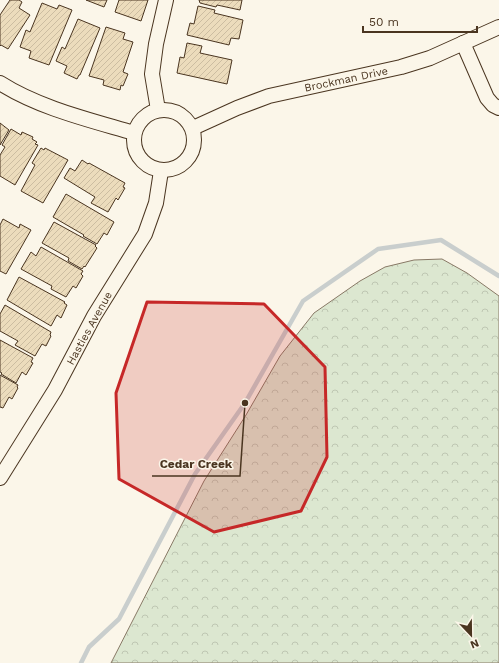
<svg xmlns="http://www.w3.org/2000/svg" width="499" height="663" viewBox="0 0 499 663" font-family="'Work Sans',sans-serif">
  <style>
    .forest { fill: url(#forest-crowns); stroke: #887966 }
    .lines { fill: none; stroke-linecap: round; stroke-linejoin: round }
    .stream { stroke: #c9cecd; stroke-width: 4.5 }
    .building { fill: url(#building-hatch); stroke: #4a3520 }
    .street-casing { stroke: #4a3520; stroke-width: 16 }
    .street { stroke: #fbf6e9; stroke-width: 14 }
    .marked { fill: #c62828; fill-opacity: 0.2; stroke: #c62828; stroke-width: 3; stroke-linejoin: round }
    .labels { text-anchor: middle; stroke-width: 3; stroke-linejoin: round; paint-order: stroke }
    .street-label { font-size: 11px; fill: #4a3520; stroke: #fbf6e9 }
    .leader { fill: none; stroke: #4a3520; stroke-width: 1.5 }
    .callout-dot { fill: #4a3520; stroke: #fbf6e9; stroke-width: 1.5 }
    .callout-label { font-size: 12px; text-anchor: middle; font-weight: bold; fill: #4a3520; stroke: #fbf6e9; stroke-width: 3; stroke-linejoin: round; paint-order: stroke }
  </style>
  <defs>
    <pattern id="forest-crowns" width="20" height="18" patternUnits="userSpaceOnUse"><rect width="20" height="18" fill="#dce7d0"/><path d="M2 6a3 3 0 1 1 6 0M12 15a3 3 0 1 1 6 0" fill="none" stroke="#bec7b2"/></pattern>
    <pattern id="building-hatch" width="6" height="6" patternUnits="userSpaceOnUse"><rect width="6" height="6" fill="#ecdcbc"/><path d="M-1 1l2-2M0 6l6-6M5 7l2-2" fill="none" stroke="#ccbda1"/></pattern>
  </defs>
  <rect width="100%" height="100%" fill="#fbf6e9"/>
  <path class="forest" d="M 442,259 L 467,273 L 499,296 L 499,663 L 111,663 L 204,481 L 246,415 L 280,356 L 314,313 L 360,281 L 385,267 L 414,260 Z"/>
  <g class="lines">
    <path class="stream" d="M 81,663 L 89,647 L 119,619 L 195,474 L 245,403 L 303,301 L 378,249 L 441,240 L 499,276"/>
  </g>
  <g class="building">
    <path d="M 10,0 L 19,0 L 22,2 L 19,8 L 30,15 L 8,49 L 1,45 L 0,46 L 0,15 Z"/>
    <path d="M 86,0 L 107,0 L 104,7 Z"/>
    <path d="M 119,0 L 148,0 L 141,21 L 115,12 Z"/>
    <path d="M 199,0 L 242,0 L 240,10 L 217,5 L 216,7 L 200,3 Z"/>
    <path d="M 42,3 L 57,9 L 59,5 L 72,10 L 49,65 L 29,58 L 31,51 L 20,47 L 26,30 L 30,32 Z"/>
    <path d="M 198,6 L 215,10 L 214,13 L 243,20 L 239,39 L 231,38 L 229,45 L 187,35 L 190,23 L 194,24 Z"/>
    <path d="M 78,19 L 100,28 L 80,75 L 79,75 L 77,79 L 64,73 L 67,66 L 56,61 L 62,47 L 65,49 Z"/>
    <path d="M 106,27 L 125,33 L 123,39 L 133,42 L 123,72 L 128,74 L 123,86 L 121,85 L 120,90 L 103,85 L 104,80 L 89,76 Z"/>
    <path d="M 187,43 L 202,46 L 200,53 L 232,60 L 227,84 L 177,73 L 180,57 L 184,58 Z"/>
    <path d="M 0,123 L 9,130 L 0,145 Z"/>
    <path d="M 11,129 L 21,135 L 22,132 L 33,137 L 32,139 L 37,142 L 35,144 L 38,145 L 15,185 L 0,176 L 0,155 L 5,147 L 2,145 Z"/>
    <path d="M 41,148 L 44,150 L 45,148 L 68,160 L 43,203 L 21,191 L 35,165 L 32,163 Z"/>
    <path d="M 82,160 L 88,164 L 89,163 L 125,183 L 123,187 L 125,188 L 118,200 L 116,198 L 108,212 L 91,203 L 95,197 L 64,178 L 70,168 L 75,171 Z"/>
    <path d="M 66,194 L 114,222 L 107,235 L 104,233 L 97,244 L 83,236 L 84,235 L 53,217 Z"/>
    <path d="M 3,219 L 19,228 L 20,224 L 31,230 L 6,274 L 0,271 L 0,225 Z"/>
    <path d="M 54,222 L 96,245 L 95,246 L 97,248 L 85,267 L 84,266 L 82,269 L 68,261 L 69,258 L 42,243 Z"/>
    <path d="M 41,247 L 83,271 L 81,274 L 83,276 L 76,288 L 73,286 L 66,297 L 51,289 L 52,286 L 21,269 L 31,252 L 36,256 Z"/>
    <path d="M 19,277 L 65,302 L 64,303 L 67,305 L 61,318 L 57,315 L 51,326 L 7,300 Z"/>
    <path d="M 5,305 L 51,332 L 50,335 L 51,336 L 46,346 L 42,344 L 35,356 L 15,345 L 18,341 L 0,331 L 0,314 Z"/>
    <path d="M 0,340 L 33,358 L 31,362 L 33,363 L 26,375 L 22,372 L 16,383 L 1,374 L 2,373 L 0,372 Z"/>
    <path d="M 0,375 L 18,385 L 17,387 L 18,388 L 12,399 L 9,397 L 3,408 L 0,407 Z"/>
  </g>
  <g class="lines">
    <g class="street-casing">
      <g id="street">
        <path d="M 463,43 L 487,98 L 493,105 L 499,108"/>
        <path d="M 0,83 C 39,108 90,120 134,133"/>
        <circle cx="164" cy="140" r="30"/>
        <path d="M 158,110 L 152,74 L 156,44 L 166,0"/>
        <path d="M 193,128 L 237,108 L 269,96 L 401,67 L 430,58 L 499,27"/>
        <path d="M 0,478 L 55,390 L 94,316 L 145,234 L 156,203 L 161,171"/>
      </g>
    </g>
    <use href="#street" class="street"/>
  </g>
  <path class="marked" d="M 147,302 L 264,304 L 325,367 L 327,457 L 301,511 L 214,532 L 119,479 L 116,393 Z"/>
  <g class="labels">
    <g class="street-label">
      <text transform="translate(346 79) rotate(-12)" y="4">Brockman Drive</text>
      <text transform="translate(89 328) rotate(-61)" y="4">Hasties Avenue</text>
    </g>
  </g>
  <path class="leader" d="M245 403L240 476H152"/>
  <circle class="callout-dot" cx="245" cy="403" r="4"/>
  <g class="callout-label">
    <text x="196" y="468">Cedar Creek</text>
  </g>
  <g transform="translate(471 635) rotate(158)" stroke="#fbf6e9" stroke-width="3" paint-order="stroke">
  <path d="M0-3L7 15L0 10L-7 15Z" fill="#4a3520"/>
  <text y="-6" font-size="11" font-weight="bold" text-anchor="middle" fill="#4a3520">N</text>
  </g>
  <path d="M363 26v6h114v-6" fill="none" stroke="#4a3520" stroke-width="2"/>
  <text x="369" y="26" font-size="12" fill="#4a3520" stroke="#fbf6e9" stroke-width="3" paint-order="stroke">50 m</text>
</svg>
